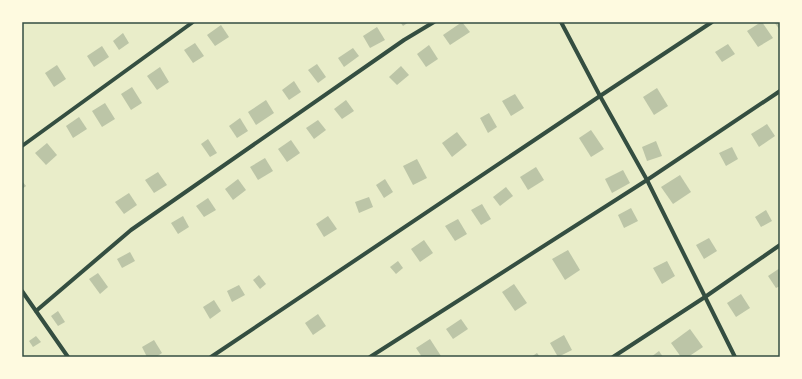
<svg xmlns="http://www.w3.org/2000/svg" width="802" height="379" viewBox="0 0 802 379" font-family="'Alegreya Sans',sans-serif">
  <style>
    .building { fill: #bcc5a7 }
    .lines { fill: none; stroke-linecap: round; stroke-linejoin: round }
    .minor { stroke: #344e41; stroke-width: 4 }
    .neatline { fill: none; stroke: #344e41; stroke-width: 1.5 }
  </style>
  <rect width="100%" height="100%" fill="#e9edc9"/>
  <g class="building">
    <path d="M 400,22 L 409,22 L 403,26 Z"/>
    <path d="M 462,22 L 470,32 L 450,45 L 443,35 Z"/>
    <path d="M 761,22 L 762,22 L 773,38 L 758,47 L 747,31 Z"/>
    <path d="M 774,22 L 780,22 L 780,30 Z"/>
    <path d="M 221,25 L 229,37 L 215,46 L 207,35 Z"/>
    <path d="M 377,27 L 385,40 L 370,48 L 363,36 Z"/>
    <path d="M 123,33 L 129,43 L 119,50 L 113,41 Z"/>
    <path d="M 195,43 L 204,56 L 193,63 L 184,50 Z"/>
    <path d="M 728,44 L 735,54 L 722,62 L 715,52 Z"/>
    <path d="M 429,45 L 438,59 L 426,67 L 417,54 Z"/>
    <path d="M 102,46 L 109,57 L 94,67 L 87,56 Z"/>
    <path d="M 353,48 L 359,56 L 344,67 L 338,58 Z"/>
    <path d="M 317,64 L 326,77 L 318,83 L 308,70 Z"/>
    <path d="M 57,65 L 66,79 L 54,87 L 45,73 Z"/>
    <path d="M 401,66 L 409,75 L 397,85 L 389,77 Z"/>
    <path d="M 160,67 L 169,82 L 157,90 L 147,76 Z"/>
    <path d="M 294,81 L 301,92 L 289,100 L 282,90 Z"/>
    <path d="M 132,87 L 142,103 L 131,110 L 121,94 Z"/>
    <path d="M 657,88 L 668,106 L 654,115 L 643,97 Z"/>
    <path d="M 515,94 L 524,108 L 511,116 L 502,101 Z"/>
    <path d="M 266,100 L 274,113 L 256,125 L 248,112 Z"/>
    <path d="M 346,100 L 354,111 L 342,119 L 334,109 Z"/>
    <path d="M 105,103 L 115,119 L 102,127 L 92,111 Z"/>
    <path d="M 489,113 L 497,127 L 488,133 L 480,118 Z"/>
    <path d="M 79,117 L 87,129 L 73,138 L 66,126 Z"/>
    <path d="M 240,118 L 248,131 L 237,138 L 229,126 Z"/>
    <path d="M 318,120 L 326,130 L 314,139 L 306,128 Z"/>
    <path d="M 767,124 L 775,136 L 759,147 L 751,134 Z"/>
    <path d="M 591,130 L 604,149 L 591,157 L 579,138 Z"/>
    <path d="M 457,132 L 467,145 L 452,157 L 442,143 Z"/>
    <path d="M 208,139 L 217,153 L 210,157 L 201,144 Z"/>
    <path d="M 291,140 L 300,153 L 287,162 L 278,149 Z"/>
    <path d="M 656,141 L 662,156 L 647,161 L 642,147 Z"/>
    <path d="M 47,143 L 57,155 L 46,165 L 35,153 Z"/>
    <path d="M 732,147 L 738,159 L 726,166 L 719,153 Z"/>
    <path d="M 265,158 L 273,171 L 258,180 L 250,167 Z"/>
    <path d="M 417,159 L 427,178 L 413,185 L 403,166 Z"/>
    <path d="M 536,167 L 544,180 L 528,190 L 520,177 Z"/>
    <path d="M 623,170 L 630,183 L 612,193 L 605,179 Z"/>
    <path d="M 158,172 L 167,185 L 154,193 L 145,180 Z"/>
    <path d="M 680,175 L 691,192 L 673,204 L 661,187 Z"/>
    <path d="M 238,179 L 246,190 L 233,200 L 225,189 Z"/>
    <path d="M 385,179 L 393,192 L 384,198 L 376,185 Z"/>
    <path d="M 22,181 L 26,186 L 22,189 Z"/>
    <path d="M 506,187 L 513,196 L 500,206 L 493,197 Z"/>
    <path d="M 129,193 L 137,205 L 124,214 L 115,202 Z"/>
    <path d="M 369,197 L 373,207 L 359,213 L 355,202 Z"/>
    <path d="M 208,198 L 216,210 L 204,217 L 196,206 Z"/>
    <path d="M 482,204 L 491,219 L 481,225 L 471,210 Z"/>
    <path d="M 631,208 L 638,221 L 624,228 L 618,215 Z"/>
    <path d="M 766,210 L 772,221 L 761,227 L 755,217 Z"/>
    <path d="M 183,216 L 189,227 L 178,234 L 171,223 Z"/>
    <path d="M 328,216 L 337,229 L 324,237 L 316,224 Z"/>
    <path d="M 458,219 L 467,234 L 455,241 L 445,226 Z"/>
    <path d="M 709,238 L 717,251 L 704,259 L 696,245 Z"/>
    <path d="M 424,240 L 433,253 L 420,262 L 411,249 Z"/>
    <path d="M 568,250 L 580,270 L 565,280 L 552,259 Z"/>
    <path d="M 130,252 L 135,261 L 122,268 L 117,259 Z"/>
    <path d="M 398,261 L 403,268 L 396,274 L 390,267 Z"/>
    <path d="M 667,261 L 675,276 L 662,284 L 653,268 Z"/>
    <path d="M 780,268 L 780,286 L 776,288 L 768,276 Z"/>
    <path d="M 98,273 L 108,287 L 100,294 L 89,279 Z"/>
    <path d="M 259,275 L 266,284 L 260,289 L 253,280 Z"/>
    <path d="M 514,284 L 527,303 L 515,311 L 502,292 Z"/>
    <path d="M 239,285 L 245,295 L 232,302 L 227,291 Z"/>
    <path d="M 741,294 L 750,308 L 736,317 L 727,303 Z"/>
    <path d="M 214,300 L 221,311 L 210,319 L 203,307 Z"/>
    <path d="M 58,311 L 65,322 L 58,326 L 51,316 Z"/>
    <path d="M 318,314 L 326,326 L 313,335 L 305,323 Z"/>
    <path d="M 461,319 L 468,329 L 453,339 L 446,329 Z"/>
    <path d="M 690,329 L 703,347 L 688,357 L 681,357 L 671,343 Z"/>
    <path d="M 564,335 L 572,350 L 558,357 L 550,343 Z"/>
    <path d="M 36,336 L 41,342 L 33,347 L 29,341 Z"/>
    <path d="M 430,339 L 441,356 L 440,357 L 422,357 L 416,348 Z"/>
    <path d="M 154,340 L 162,353 L 156,357 L 147,357 L 142,347 Z"/>
    <path d="M 659,351 L 663,357 L 651,357 Z"/>
    <path d="M 537,353 L 540,357 L 531,357 Z"/>
  </g>
  <g class="lines">
    <g class="minor">
      <path d="M 561,22 L 600,96 L 647,180 L 735,357"/>
      <path d="M 22,146 L 193,22"/>
      <path d="M 22,291 L 68,357"/>
      <path d="M 36,311 L 131,230 L 404,40 L 434,22"/>
      <path d="M 211,357 L 600,96 L 712,22"/>
      <path d="M 370,357 L 647,180 L 780,91"/>
      <path d="M 613,357 L 705,297 L 780,245"/>
    </g>
  </g>
  <rect width="802" height="379" fill="none" stroke="#fefae0" stroke-width="46"/>
  <rect x="23" y="23" width="756" height="333" class="neatline"/>
</svg>
